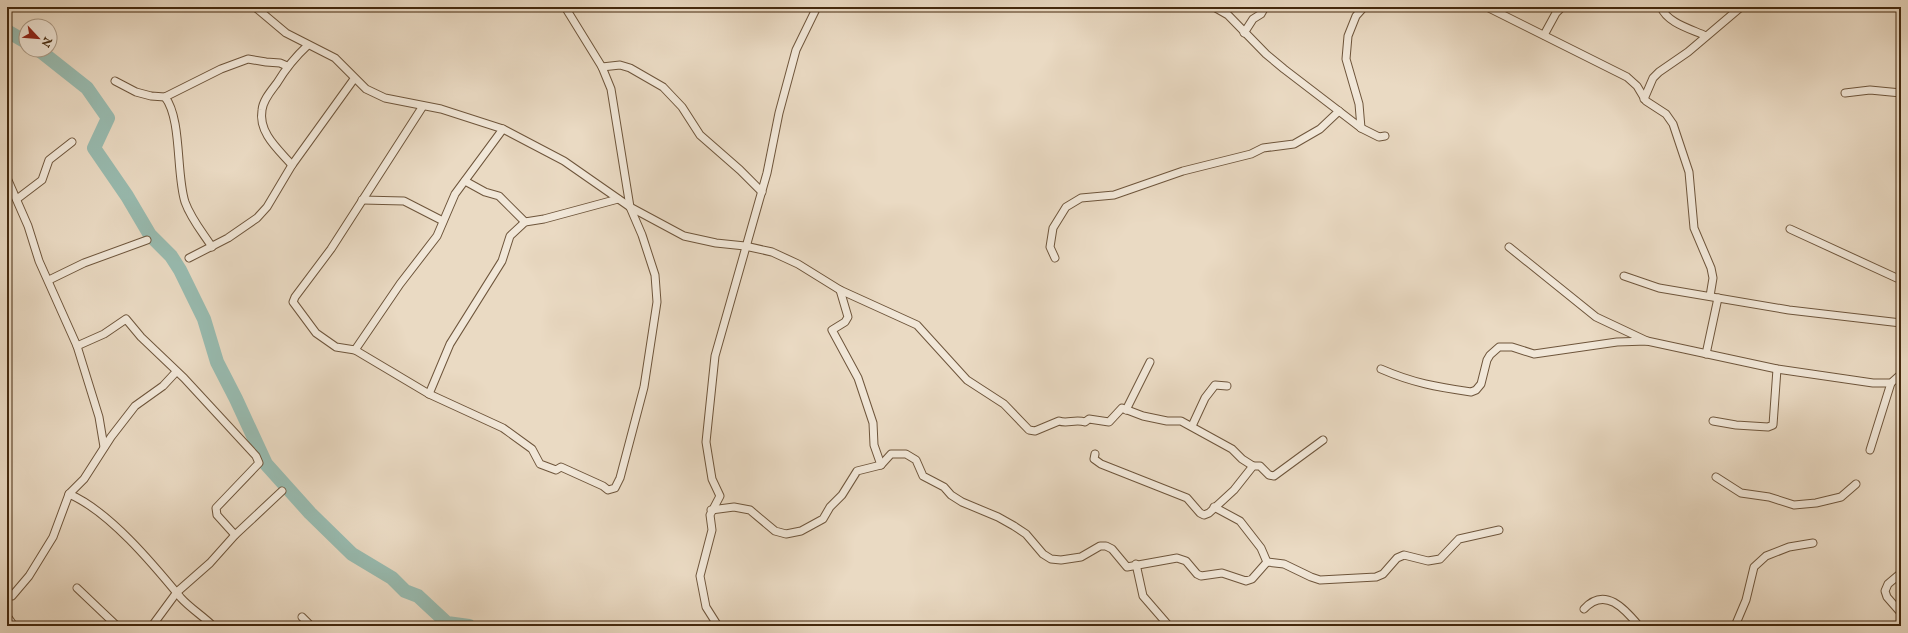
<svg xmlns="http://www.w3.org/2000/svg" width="1908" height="633" viewBox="0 0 1908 633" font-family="'IM FELL English',serif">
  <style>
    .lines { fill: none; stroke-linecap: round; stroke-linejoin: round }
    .river { stroke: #98bbb0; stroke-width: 14 }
    .street-casing { stroke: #6e553b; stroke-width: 9 }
    .street { stroke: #f1e7d8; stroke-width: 7 }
  </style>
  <rect width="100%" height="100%" fill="#eadac3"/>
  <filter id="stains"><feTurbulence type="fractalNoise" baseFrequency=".005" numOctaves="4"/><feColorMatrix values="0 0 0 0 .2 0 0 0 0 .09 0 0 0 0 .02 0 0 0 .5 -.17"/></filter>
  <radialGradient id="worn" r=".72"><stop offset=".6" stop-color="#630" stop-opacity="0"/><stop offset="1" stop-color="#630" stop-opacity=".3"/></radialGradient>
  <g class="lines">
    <g class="river">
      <path d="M 7,31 L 26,42"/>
      <path d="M 39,50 L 87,88 L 108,118 L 94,148 L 127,196 L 150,235 L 171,256 L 180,270 L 204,319 L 217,362 L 236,399 L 266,464 L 310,513 L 352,554 L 392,578 L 405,591 L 418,596 L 447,623 L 469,626"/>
    </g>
    <g class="street-casing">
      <g id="street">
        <path d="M 255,7 L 286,33 L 335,58 L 366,89 L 385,98 L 441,109 L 503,129 L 564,161 L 630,207 L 684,236 L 716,243 L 745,246 L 772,252 L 798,264 L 840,290 L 917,325 L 967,380 L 1004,404 L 1029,430 L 1035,431 L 1059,421 C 1067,424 1075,419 1085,422 L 1089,419 L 1109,422 L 1122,408 L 1143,416 L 1167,421 L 1181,421 L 1232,449 L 1242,459 L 1253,466"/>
        <path d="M 1214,7 L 1228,15 L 1266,54 L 1284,69 L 1361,128 L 1379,137 L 1385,136"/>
        <path d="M 1487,7 L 1627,77 L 1637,86 L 1646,101 L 1666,114 L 1673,124 L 1689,172 L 1694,228 L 1711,268 L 1713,278 L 1710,296"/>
        <path d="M 1661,7 C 1667,23 1691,29 1706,36"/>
        <path d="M 1244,33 L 1253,19 L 1261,14 L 1265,7"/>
        <path d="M 1544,35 L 1556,13 L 1562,7"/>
        <path d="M 602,67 L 620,65 L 630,68 L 663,87 L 682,107 L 700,135 L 740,170 L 762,192"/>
        <path d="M 115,81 L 136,92 L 151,96 L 165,97 L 221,69 L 248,59 L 266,62 L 280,63 L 287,66"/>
        <path d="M 1845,93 L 1870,90 L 1901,93"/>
        <path d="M 165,97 C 182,119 176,174 185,202 C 191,219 203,233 212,247"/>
        <path d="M 1644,99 L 1653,78 L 1659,72 L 1688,52 L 1741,7"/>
        <path d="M 423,106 L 331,249 L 295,297 L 293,302 L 316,333 L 336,347 L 355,350 L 429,394 L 503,428 L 532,449 L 540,464 L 556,470 L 561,467 L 603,486 L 608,490 L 615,488 L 620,478 L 644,387 L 657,302 L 655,275 L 642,235 L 630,207 L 611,89 L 602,67 L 565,7"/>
        <path d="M 1361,128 L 1359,104 L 1346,59 L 1348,36 L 1356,16 L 1364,7"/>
        <path d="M 292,165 C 279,150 258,133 262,110 C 263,100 271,91 277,83 C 286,68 295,57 308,45"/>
        <path d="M 7,178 L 28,226 L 39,261 L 77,346 L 99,417 L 104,447"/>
        <path d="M 465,181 L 485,192 L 499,196 L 525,222"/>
        <path d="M 17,199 L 42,180 L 49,160 L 72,142"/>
        <path d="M 362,200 L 404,201 L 443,221"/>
        <path d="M 1790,229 L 1901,280"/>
        <path d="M 1509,247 L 1596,317 L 1647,341"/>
        <path d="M 189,258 L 228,238 L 257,218 L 267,207 L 292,165 L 354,79"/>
        <path d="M 1055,258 L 1050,247 L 1053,228 L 1066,207 L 1081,198 L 1114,195 L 1183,171 L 1251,154 L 1263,148 L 1294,144 L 1320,129 L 1339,111"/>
        <path d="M 1624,276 L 1659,288 L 1789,310 L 1901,323"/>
        <path d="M 49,280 L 84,263 L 147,240"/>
        <path d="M 840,290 L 848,317 L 845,322 L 832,330 L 858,378 L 873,423 L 874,445 L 881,465"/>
        <path d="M 77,346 L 104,334 L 126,319 L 141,337 L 184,378 L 256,456 L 259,463 L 216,508 L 217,515 L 235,535"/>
        <path d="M 355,350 L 400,284 L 437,236 L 455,194 L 503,129"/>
        <path d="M 1706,354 L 1718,298"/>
        <path d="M 1381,369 C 1413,383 1437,387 1471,392 L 1476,390 L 1481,384 L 1487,360 L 1490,355 L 1499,347 L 1512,347 L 1534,354 L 1617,342 L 1647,341 L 1777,369 L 1873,383 L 1891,383 L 1901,374"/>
        <path d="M 429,394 L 450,344 L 502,261 L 510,236 L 525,222 L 544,219 L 618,199"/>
        <path d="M 1126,410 L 1150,362"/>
        <path d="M 1713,421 L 1736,425 L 1768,427 L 1773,425 L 1777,369"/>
        <path d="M 1192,426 L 1205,398 L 1215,385 L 1227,386"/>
        <path d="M 1870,450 L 1891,383"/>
        <path d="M 1095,454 L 1094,459 L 1101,464 L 1187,498 L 1200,513 L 1204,515 L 1209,513 L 1234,490 L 1253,466 L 1260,466 L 1269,475 L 1274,476 L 1323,440"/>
        <path d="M 1716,477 L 1741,493 L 1769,497 L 1794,505 L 1816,503 L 1841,497 L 1856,484"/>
        <path d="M 69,494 C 109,511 153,564 181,598 C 190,608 203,616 213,626"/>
        <path d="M 1214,507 L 1240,521 L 1261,548 L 1267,562"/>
        <path d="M 711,510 L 734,507 L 750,510 L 775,531 L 786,534 L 801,531 L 823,519 L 830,507 L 842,495 L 857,471 L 881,465 L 891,454 L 906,454 L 916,460 L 923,476 L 944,487 L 951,495 L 962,502 L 998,517 L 1014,526 L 1026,534 L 1043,554 L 1051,559 L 1061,560 L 1081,557 L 1100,546 L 1106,546 L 1112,549 L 1127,567 L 1177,558 L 1186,561 L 1197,574 L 1201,576 L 1222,573 L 1246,581 L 1252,579 L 1267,562"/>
        <path d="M 1267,562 L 1284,564 L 1311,577 L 1320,580 L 1376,577 L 1383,574 L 1397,558 L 1404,555 L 1428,561 L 1440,559 L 1459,539 L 1499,530"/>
        <path d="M 1136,564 L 1143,596 L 1169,626"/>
        <path d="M 1901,573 L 1888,584 L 1885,591 L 1887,597 L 1901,613"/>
        <path d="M 77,588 L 117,626"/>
        <path d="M 7,595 L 12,596 L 29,576 L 53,537 L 69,494 L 84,479 L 111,437 L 135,406 L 163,386 L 176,372"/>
        <path d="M 1584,609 C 1605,586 1625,609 1639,626"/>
        <path d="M 7,616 L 14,626"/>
        <path d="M 302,617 L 311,626"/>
        <path d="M 152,626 L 177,592 L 210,563 L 235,535 L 282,491"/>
        <path d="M 718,626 L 706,607 L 700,576 L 712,530 L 710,515 L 720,496 L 712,479 L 706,442 L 715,356 L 767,173 L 779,113 L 796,50 L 817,7"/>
        <path d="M 1735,626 L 1746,600 L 1754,567 L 1766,556 L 1789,547 L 1813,543"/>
      </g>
    </g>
    <use href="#street" class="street"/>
  </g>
  <rect width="1908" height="633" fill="none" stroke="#eadac3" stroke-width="24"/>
  <rect x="8" y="8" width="1892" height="617" fill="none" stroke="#44290e" stroke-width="2"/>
  <rect x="12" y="12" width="1884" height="609" fill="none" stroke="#44290e"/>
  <g transform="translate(38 38) rotate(116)"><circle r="19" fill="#f1e7d8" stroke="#ac9b87"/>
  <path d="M0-3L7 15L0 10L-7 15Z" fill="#8f2418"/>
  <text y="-6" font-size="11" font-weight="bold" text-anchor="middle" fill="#44290e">N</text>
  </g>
  <rect width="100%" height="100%" filter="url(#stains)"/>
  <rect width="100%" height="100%" fill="url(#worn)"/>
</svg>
